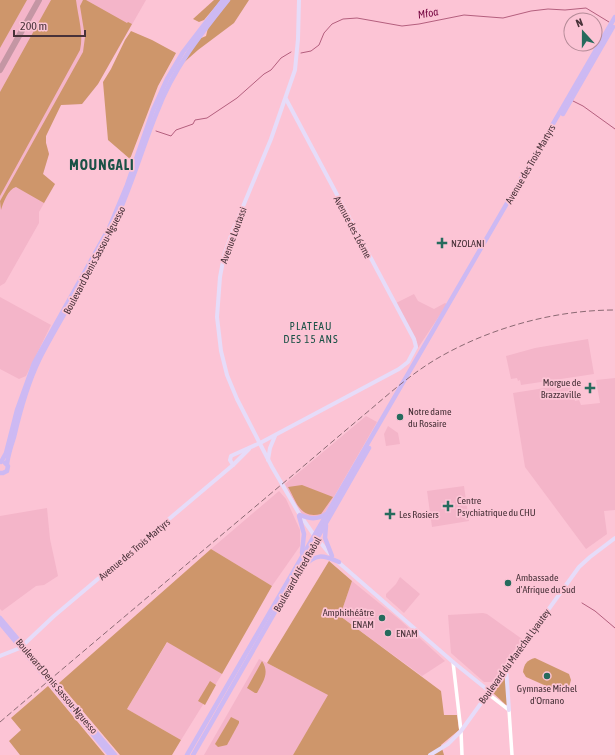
<svg xmlns="http://www.w3.org/2000/svg" width="615" height="755" viewBox="0 0 615 755" font-family="'Asap Condensed',sans-serif">
  <style>
    .built { fill: #f4b5c9 }
    .green { fill: #ce966b }
    .lines { fill: none; stroke-linecap: round; stroke-linejoin: round }
    .stream { stroke: #b45f7e; stroke-width: 1 }
    .taxiway { stroke: #c496a4; stroke-width: 6 }
    .tertiary { stroke: #fff; stroke-width: 3.5 }
    .secondary { stroke: #e6dcf9; stroke-width: 4 }
    .primary { stroke: #cdb9f3; stroke-width: 4.5 }
    .rail { stroke: #8b6973; stroke-width: 1; stroke-dasharray: 6 3; stroke-linecap: butt }
    .poi-dot { fill: #266b5d; stroke: #fcc4d5; stroke-width: 1.5 }
    .labels { text-anchor: middle; stroke-width: 3.5; stroke-linejoin: round; paint-order: stroke }
    .street-label { font-size: 10px; fill: #483239; stroke: #fcc4d5 }
    .poi-label { font-size: 10px; fill: #483239; stroke: #fcc4d5; text-anchor: start }
    .water-label { font-size: 11px; font-style: italic; fill: #73033e; stroke: #fcc4d5 }
    .neighbourhood-label { font-size: 11px; letter-spacing: 1px; fill: #1a5146; stroke: #fcc4d5 }
    .district-label { font-size: 14px; font-weight: bold; letter-spacing: 1px; fill: #1a5146; stroke: #fcc4d5 }
  </style>
  <rect width="100%" height="100%" fill="#fcc4d5"/>
  <g class="built">
    <path d="M 0,0 L 146,0 L 98,84 L 82,104 L 61,105 L 52,121 L 46,136 L 46,143 L 49,154 L 43,174 L 55,184 L 39,212 L 39,223 L 5,283 L 0,286 Z"/>
    <path d="M 414,294 L 418,301 L 434,309 L 445,303 L 447,304 L 418,348 L 417,342 L 396,303 Z"/>
    <path d="M 0,297 L 51,325 L 26,376 L 19,379 L 0,369 Z"/>
    <path d="M 588,339 L 594,374 L 521,385 L 520,380 L 518,381 L 517,378 L 511,379 L 506,356 L 535,348 Z"/>
    <path d="M 615,378 L 615,510 L 604,511 L 607,534 L 586,549 L 525,467 L 513,393 L 570,384 L 571,394 L 574,394 L 575,401 L 579,400 L 581,405 L 600,403 L 596,380 Z"/>
    <path d="M 366,416 L 377,422 L 324,514 L 317,517 L 309,517 L 300,513 L 285,484 Z"/>
    <path d="M 388,426 L 398,433 L 400,444 L 386,446 L 384,434 Z"/>
    <path d="M 464,486 L 469,521 L 432,527 L 427,491 Z"/>
    <path d="M 279,491 L 286,499 L 300,530 L 300,546 L 272,586 L 211,549 Z"/>
    <path d="M 47,508 L 50,539 L 58,576 L 44,585 L 36,586 L 2,611 L 0,609 L 0,516 Z"/>
    <path d="M 400,577 L 420,594 L 404,613 L 386,597 L 386,594 L 396,584 Z"/>
    <path d="M 352,581 L 400,620 L 445,661 L 422,676 L 340,616 Z"/>
    <path d="M 483,613 L 487,614 L 522,639 L 493,682 L 484,682 L 451,653 L 448,615 Z"/>
    <path d="M 168,641 L 222,674 L 181,740 L 127,709 Z"/>
    <path d="M 259,659 L 329,695 L 293,755 L 204,755 Z"/>
  </g>
  <g class="green">
    <path d="M 0,0 L 27,0 L 0,48 Z"/>
    <path d="M 51,0 L 76,0 C 78,17 84,34 80,50 L 0,196 L 0,92 Z"/>
    <path d="M 83,0 L 86,0 L 127,23 L 128,22 L 132,24 L 98,84 L 82,104 L 61,105 L 46,136 L 46,143 L 49,154 L 43,174 L 55,184 L 44,203 L 16,187 C 8,189 3,203 1,210 L 0,201 L 83,52 L 85,37 L 80,6 Z"/>
    <path d="M 214,0 L 221,0 L 204,20 L 199,22 L 193,19 Z"/>
    <path d="M 229,0 L 249,0 L 234,23 L 198,50 L 181,65 L 199,39 L 206,36 L 208,28 Z"/>
    <path d="M 131,31 L 152,40 L 176,53 L 158,86 L 130,159 L 108,140 L 103,82 L 111,69 L 125,40 Z"/>
    <path d="M 302,485 L 333,497 L 321,514 C 300,519 297,503 288,487 Z"/>
    <path d="M 211,549 L 272,586 L 222,674 L 167,642 L 127,709 L 181,740 L 172,755 L 120,755 L 59,683 Z"/>
    <path d="M 329,561 L 352,581 L 340,616 L 441,691 L 444,715 L 457,715 L 459,730 L 441,745 L 444,755 L 293,755 L 328,695 L 267,663 Z"/>
    <path d="M 535,658 L 569,674 L 571,680 L 569,687 L 562,693 L 526,677 L 523,672 C 524,664 527,660 535,658 Z"/>
    <path d="M 262,661 C 270,673 263,682 257,693 L 255,693 L 247,688 Z"/>
    <path d="M 505,673 L 508,705 L 506,705 L 492,692 Z"/>
    <path d="M 210,681 L 216,685 L 205,705 L 198,701 Z"/>
    <path d="M 48,686 L 105,755 L 20,755 L 9,741 L 21,730 L 11,718 Z"/>
    <path d="M 231,717 L 239,721 L 239,723 L 227,745 L 218,747 L 215,744 Z"/>
  </g>
  <g class="lines">
    <g class="stream">
      <path d="M 301,53 L 311,51 L 319,45 L 324,33 L 332,24 L 343,19 L 357,18 L 402,26 L 419,24 L 464,15 L 503,18 L 531,11 L 548,9 L 565,10 L 586,8 L 609,22"/>
      <path d="M 573,101 L 583,106 L 615,129"/>
      <path d="M 156,131 L 171,136 L 176,130 L 193,124 L 195,120 L 207,118 L 237,98 L 264,74 L 271,70 L 281,58 L 291,52"/>
      <path d="M 582,603 L 595,611 L 615,628"/>
    </g>
    <path class="taxiway" d="M 0,70 L 39,0"/>
    <g class="tertiary">
      <path d="M 453,662 L 461,731 L 462,755"/>
      <path d="M 487,693 L 509,710 L 512,755"/>
    </g>
    <g class="secondary">
      <path d="M 299,0 L 298,39 L 295,70 L 271,139 L 232,233 L 224,256 L 220,277 L 217,317 L 221,351 L 227,375 L 237,399 L 272,467 L 300,515 L 314,535 L 329,553"/>
      <path d="M 268,460 L 270,448 L 275,436"/>
      <path d="M 233,465 L 230,460 L 231,456 L 233,455 L 260,443 L 399,369 L 408,362 L 416,347 L 414,339 L 286,99"/>
      <path d="M 337,561 L 453,662 L 489,691"/>
      <path d="M 0,656 L 20,648 L 54,616 L 233,465 L 249,449"/>
      <path d="M 506,668 L 509,710"/>
      <path d="M 430,755 L 448,744 L 461,731 L 579,567 L 590,557 L 615,538"/>
    </g>
    <g class="primary">
      <path d="M 563,114 L 613,27"/>
      <path d="M 1,462 L 6,453 L 17,410 L 34,363 L 109,228 L 127,185 L 153,110 L 167,79 L 183,52 L 223,0"/>
      <path d="M 7,464 C 8,455 11,446 14,437 C 20,411 27,385 39,360 C 61,316 90,275 111,230 C 130,192 141,151 157,112 C 173,69 200,35 228,0"/>
      <path d="M 0,473 L 3,473 L 7,471 L 8,466 L 5,463"/>
      <path d="M 300,515 C 310,519 317,520 326,514"/>
      <path d="M 299,516 L 304,534 L 302,553"/>
      <path d="M 326,525 L 325,538 L 332,556"/>
      <path d="M 303,567 C 316,553 323,555 339,562"/>
      <path d="M 0,618 L 115,755"/>
      <path d="M 0,623 L 110,755"/>
      <path d="M 187,755 L 615,17"/>
      <path d="M 193,755 L 369,448"/>
    </g>
    <path class="rail" d="M 0,722 C 93,643 187,564 281,485 C 311,460 341,434 371,409 C 392,391 414,372 438,358 C 490,328 554,310 615,310"/>
  </g>
  <g class="poi-dot">
    <path d="M440 237h4v4h4v4h-4v4h-4v-4h-4v-4h4z"/>
    <path d="M588 382h4v4h4v4h-4v4h-4v-4h-4v-4h4z"/>
    <circle cx="400" cy="417" r="4"/>
    <path d="M446 500h4v4h4v4h-4v4h-4v-4h-4v-4h4z"/>
    <path d="M388 508h4v4h4v4h-4v4h-4v-4h-4v-4h4z"/>
    <circle cx="508" cy="583" r="4"/>
    <circle cx="382" cy="618" r="4"/>
    <circle cx="388" cy="633" r="4"/>
    <circle cx="547" cy="676" r="4"/>
  </g>
  <g class="labels">
    <g class="street-label">
      <text transform="translate(530 164) rotate(-60)" y="4">Avenue des Trois Martyrs</text>
      <text transform="translate(353 227) rotate(62)" y="4">Avenue des 16ème</text>
      <text transform="translate(233 235) rotate(-70)" y="4">Avenue Loutassi</text>
      <text transform="translate(94 260) rotate(-62)" y="4">Boulevard Denis Sassou-Nguesso</text>
      <text transform="translate(134 549) rotate(-40)" y="4">Avenue des Trois Martyrs</text>
      <text transform="translate(297 574) rotate(-60)" y="4">Boulevard Alfred Raôul</text>
      <text transform="translate(514 656) rotate(-54)" y="4">Boulevard du Maréchal Lyautey</text>
      <text transform="translate(57 686) rotate(50)" y="4">Boulevard Denis Sassou-Nguesso</text>
    </g>
    <g class="poi-label">
      <text x="451" y="247">NZOLANI</text>
      <text x="581" y="386" text-anchor="end">Morgue de<tspan x="581" dy="12">Brazzaville</tspan></text>
      <text x="408" y="415">Notre dame<tspan x="408" dy="12">du Rosaire</tspan></text>
      <text x="457" y="504">Centre<tspan x="457" dy="12">Psychiatrique du CHU</tspan></text>
      <text x="399" y="518">Les Rosiers</text>
      <text x="516" y="581">Ambassade<tspan x="516" dy="12">d'Afrique du Sud</tspan></text>
      <text x="374" y="616" text-anchor="end">Amphithéâtre<tspan x="374" dy="12">ENAM</tspan></text>
      <text x="396" y="637">ENAM</text>
      <text x="547" y="692" text-anchor="middle">Gymnase Michel<tspan x="547" dy="12">d'Ornano</tspan></text>
    </g>
    <g class="water-label">
      <text transform="translate(428 13) rotate(-10)" y="4">Mfoa</text>
    </g>
    <g class="neighbourhood-label">
      <text x="311" y="330">PLATEAU<tspan x="311" dy="13">DES 15 ANS</tspan></text>
    </g>
    <g class="district-label">
      <text x="102" y="170">MOUNGALI</text>
    </g>
  </g>
  <g transform="translate(583 32) rotate(339)"><circle r="19" fill="#fcc4d5" stroke="#b48a97"/>
  <path d="M0-3L7 15L0 10L-7 15Z" fill="#266b5d"/>
  <text y="-6" font-size="11" font-weight="bold" text-anchor="middle" fill="#483239">N</text>
  </g>
  <path d="M14 30v6h71v-6" fill="none" stroke="#483239" stroke-width="2"/>
  <text x="20" y="30" font-size="12" fill="#483239" stroke="#fcc4d5" stroke-width="3" paint-order="stroke">200 m</text>
</svg>
